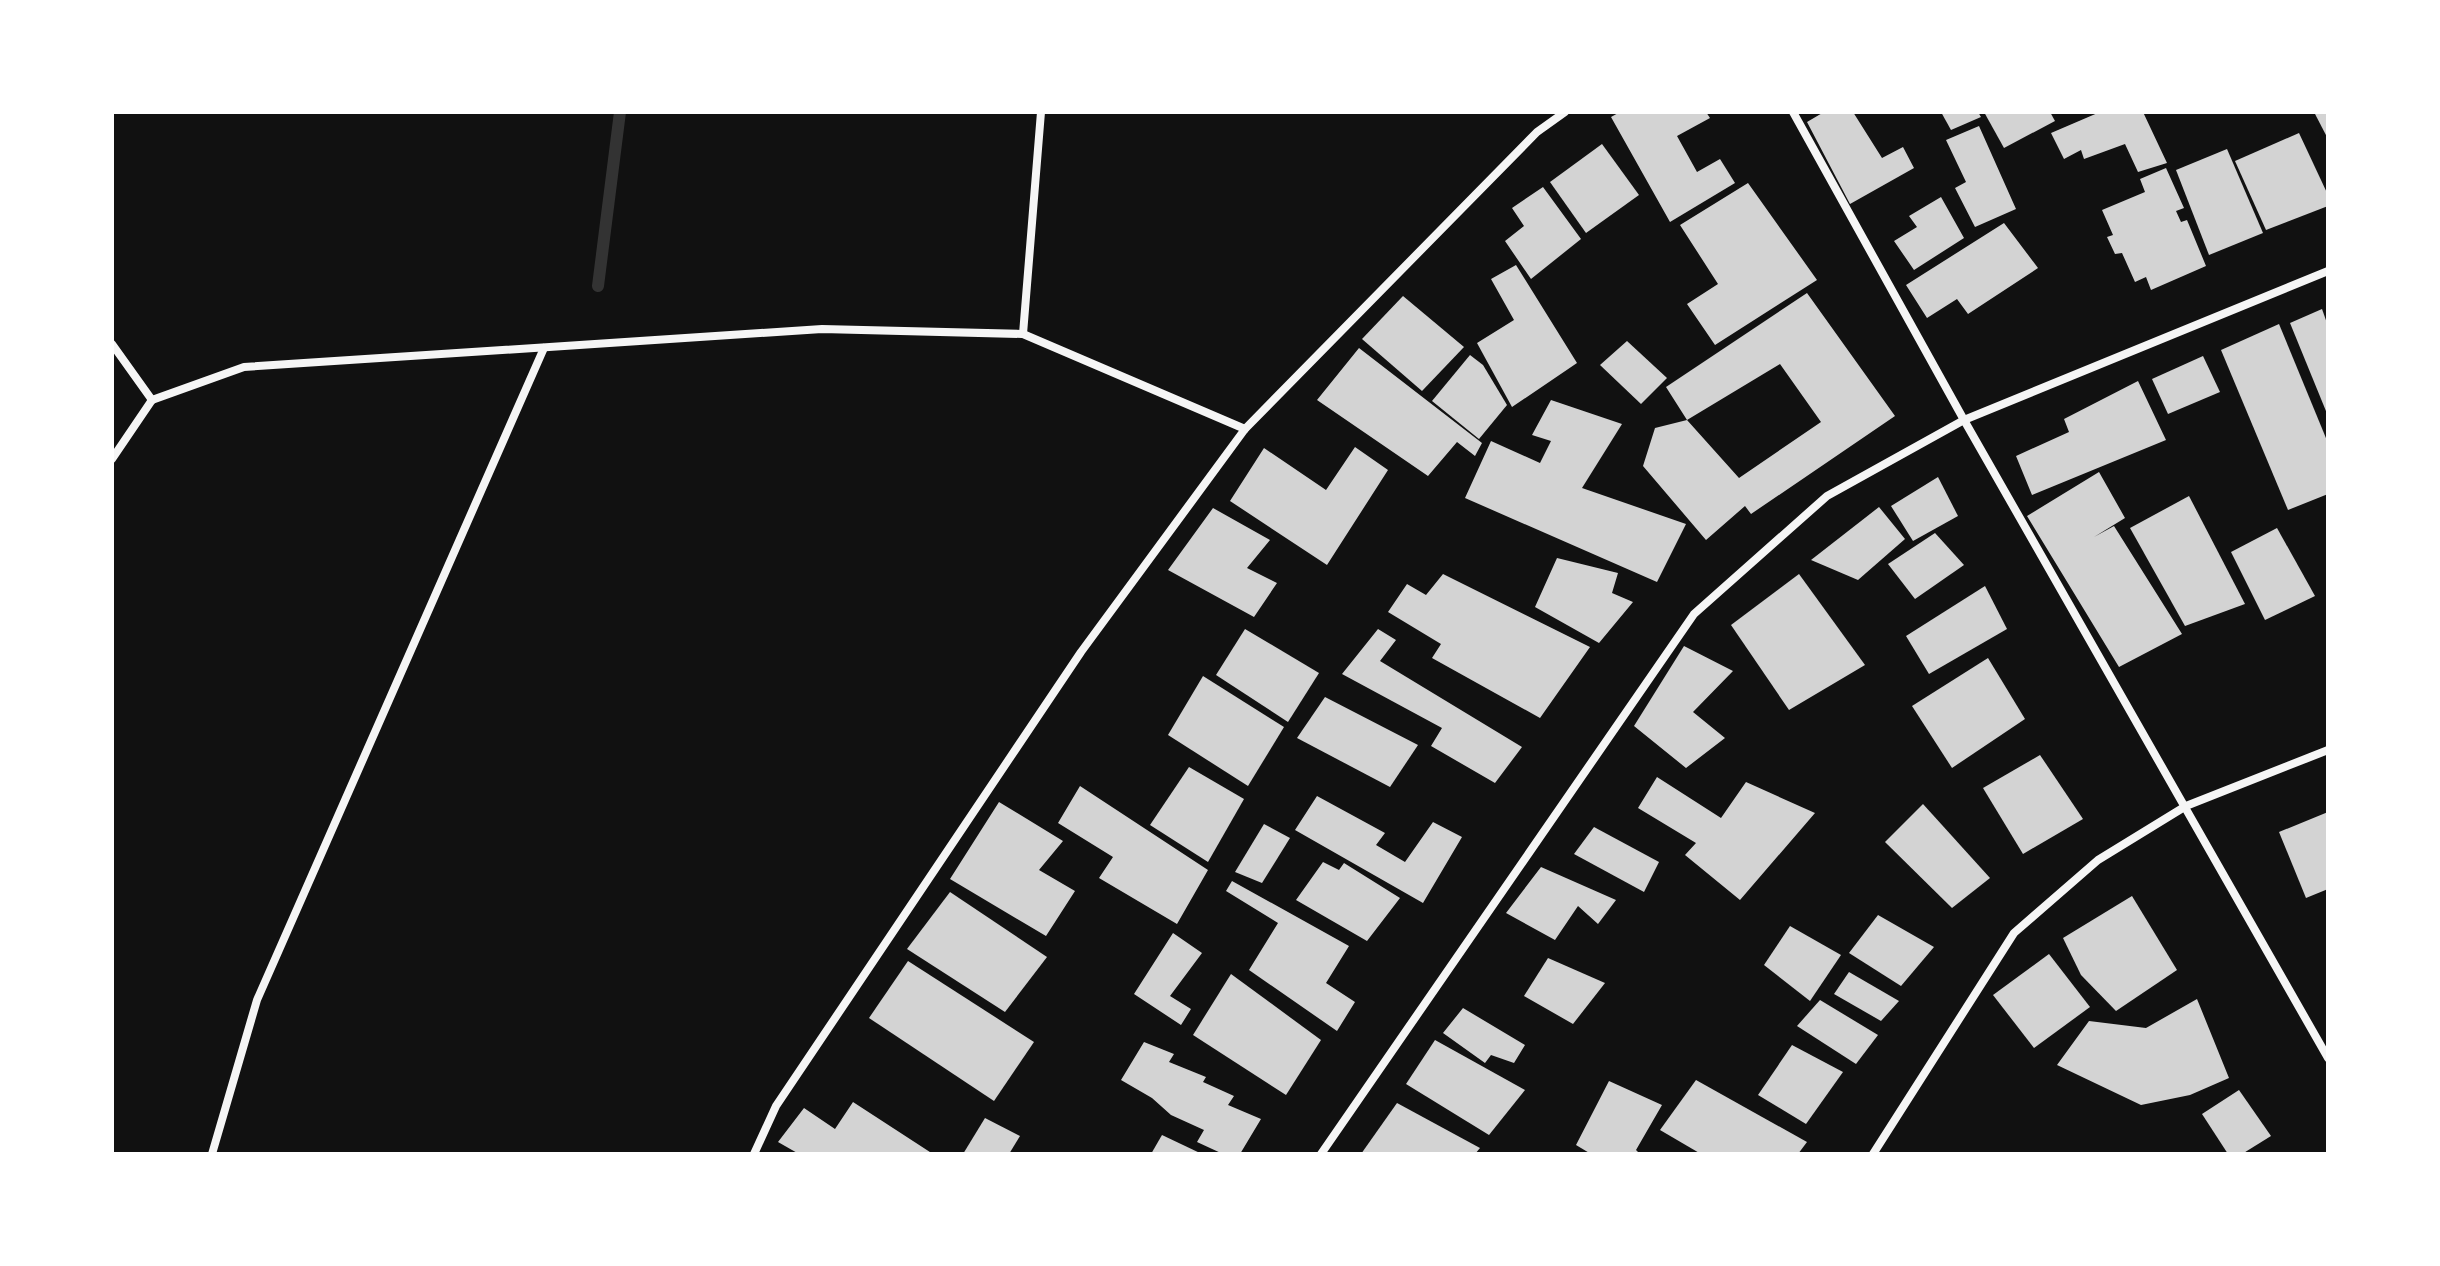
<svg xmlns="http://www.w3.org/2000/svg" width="2440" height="1266" viewBox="0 0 2440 1266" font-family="Roboto,sans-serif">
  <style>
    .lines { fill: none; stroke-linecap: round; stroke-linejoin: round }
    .stream { stroke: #333; stroke-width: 12 }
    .building { fill: #d3d3d3 }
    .minor { stroke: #f5f5f5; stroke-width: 8 }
  </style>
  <rect width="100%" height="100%" fill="#111"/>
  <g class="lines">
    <path class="stream" d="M 598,286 L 620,112"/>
  </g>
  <g class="building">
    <path d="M 1620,112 L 1706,112 L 1710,118 L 1677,136 L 1697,172 L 1720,159 L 1735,183 L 1670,222 L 1611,117 Z"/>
    <path d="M 1824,112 L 1853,112 L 1882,158 L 1903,147 L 1914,168 L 1850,204 L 1807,122 Z"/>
    <path d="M 1941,112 L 1978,112 L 1981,117 L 1951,130 Z"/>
    <path d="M 1984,112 L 2050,112 L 2055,121 L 2004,148 Z"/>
    <path d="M 2100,112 L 2143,112 L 2167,163 L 2138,172 L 2125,144 L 2084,159 L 2081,150 L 2064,159 L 2051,133 Z"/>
    <path d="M 2314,112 L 2328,112 L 2328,139 Z"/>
    <path d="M 1979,126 L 2016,209 L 1975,227 L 1955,188 L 1966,182 L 1946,140 Z"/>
    <path d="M 2299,133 L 2328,195 L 2328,206 L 2266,230 L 2235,161 Z"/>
    <path d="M 1602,144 L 1639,195 L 1586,233 L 1550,182 Z"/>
    <path d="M 2227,149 L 2263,233 L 2209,255 L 2176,170 Z"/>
    <path d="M 2166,168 L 2184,208 L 2176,211 L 2181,222 L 2187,220 L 2206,266 L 2151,290 L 2146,277 L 2135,282 L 2122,253 L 2115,254 L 2107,237 L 2113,235 L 2102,210 L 2145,192 L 2140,179 Z"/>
    <path d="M 1748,183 L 1817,280 L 1715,345 L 1687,304 L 1718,284 L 1680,225 Z"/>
    <path d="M 1543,187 L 1581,239 L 1531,279 L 1505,241 L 1524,226 L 1512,208 Z"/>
    <path d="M 1941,197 L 1964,238 L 1914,270 L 1894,241 L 1917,227 L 1909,216 Z"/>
    <path d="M 2004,223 L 2038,268 L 1968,314 L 1957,299 L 1927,318 L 1906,285 Z"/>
    <path d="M 1516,265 L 1577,363 L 1512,407 L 1477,343 L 1514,320 L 1491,279 Z"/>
    <path d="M 1807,293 L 1895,416 L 1751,514 L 1745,506 L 1706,540 L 1643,466 L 1655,428 L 1687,420 L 1739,478 L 1821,422 L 1780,364 L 1687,420 L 1666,387 Z"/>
    <path d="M 1403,296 L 1464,347 L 1422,391 L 1362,339 Z"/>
    <path d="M 2322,309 L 2328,326 L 2328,416 L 2290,323 Z"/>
    <path d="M 2279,324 L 2328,443 L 2328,494 L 2288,510 L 2221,350 Z"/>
    <path d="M 1627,341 L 1667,378 L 1641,404 L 1600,365 Z"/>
    <path d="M 1359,348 L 1482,443 L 1475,456 L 1457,442 L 1428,476 L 1317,400 Z"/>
    <path d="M 1470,355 L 1483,365 L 1507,405 L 1479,439 L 1432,401 Z"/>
    <path d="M 2203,356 L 2220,392 L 2168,414 L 2152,379 Z"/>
    <path d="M 2138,381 L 2166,440 L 2032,495 L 2016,456 L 2069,432 L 2064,419 Z"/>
    <path d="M 1551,400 L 1622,424 L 1582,488 L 1686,524 L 1657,582 L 1465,498 L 1491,441 L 1540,463 L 1551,441 L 1532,435 Z"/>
    <path d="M 1355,447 L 1388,470 L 1327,565 L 1230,501 L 1264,448 L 1326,490 Z"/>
    <path d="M 2099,472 L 2125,518 L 2094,537 L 2114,526 L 2182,634 L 2119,667 L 2027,516 Z"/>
    <path d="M 1938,477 L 1958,516 L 1913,541 L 1891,506 Z"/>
    <path d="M 2189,496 L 2245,604 L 2185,626 L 2130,528 Z"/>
    <path d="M 1879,507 L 1905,539 L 1858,580 L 1811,560 Z"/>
    <path d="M 1213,508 L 1270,540 L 1247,568 L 1277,583 L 1254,617 L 1168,570 Z"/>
    <path d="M 2277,528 L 2315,596 L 2265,620 L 2231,552 Z"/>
    <path d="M 1935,533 L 1964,565 L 1915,599 L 1888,564 Z"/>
    <path d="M 1557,558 L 1618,573 L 1612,593 L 1633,602 L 1599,643 L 1535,607 Z"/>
    <path d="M 1443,574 L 1590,647 L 1540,718 L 1432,658 L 1441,644 L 1388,612 L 1407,584 L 1426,595 Z"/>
    <path d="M 1799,574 L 1865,665 L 1789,710 L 1731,625 Z"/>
    <path d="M 1985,586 L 2007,629 L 1929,674 L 1906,636 Z"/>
    <path d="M 1245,629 L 1319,673 L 1288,722 L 1216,675 Z"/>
    <path d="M 1378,629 L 1396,640 L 1380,661 L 1522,747 L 1495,783 L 1431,746 L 1442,728 L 1342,674 Z"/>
    <path d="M 1684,646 L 1733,671 L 1693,712 L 1725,738 L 1686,768 L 1634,726 Z"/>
    <path d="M 1988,658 L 2025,719 L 1952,768 L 1912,706 Z"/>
    <path d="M 1203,676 L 1284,727 L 1248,786 L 1168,735 Z"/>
    <path d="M 1325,697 L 1418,745 L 1390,787 L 1297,738 Z"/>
    <path d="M 2040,755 L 2083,819 L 2023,854 L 1983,788 Z"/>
    <path d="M 1189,767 L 1244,799 L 1208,862 L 1150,825 Z"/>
    <path d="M 1657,777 L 1721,818 L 1746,782 L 1815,813 L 1740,900 L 1685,855 L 1696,843 L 1638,808 Z"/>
    <path d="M 1080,786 L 1208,870 L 1177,924 L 1099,878 L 1113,857 L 1058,823 Z"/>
    <path d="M 1317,796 L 1385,833 L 1376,845 L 1405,862 L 1433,822 L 1462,837 L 1423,903 L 1295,830 Z"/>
    <path d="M 999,802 L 1063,841 L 1039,870 L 1075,891 L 1046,936 L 950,879 Z"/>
    <path d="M 1923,804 L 1990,878 L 1952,908 L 1885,842 Z"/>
    <path d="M 2328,812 L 2328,889 L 2306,898 L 2279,832 Z"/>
    <path d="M 1264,824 L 1290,838 L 1262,883 L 1235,872 Z"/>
    <path d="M 1594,827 L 1659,862 L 1644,892 L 1574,854 Z"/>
    <path d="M 1323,862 L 1339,870 L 1344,863 L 1400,898 L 1367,941 L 1296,900 Z"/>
    <path d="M 1541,867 L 1616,900 L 1598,924 L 1578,906 L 1555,940 L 1506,913 Z"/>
    <path d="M 1232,881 L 1349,946 L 1326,983 L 1355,1002 L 1337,1031 L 1249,970 L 1278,923 L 1226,891 Z"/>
    <path d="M 950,892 L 1047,957 L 1005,1012 L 907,949 Z"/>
    <path d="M 2132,896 L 2177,970 L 2116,1011 L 2081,975 L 2063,938 Z"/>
    <path d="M 1878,915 L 1934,947 L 1901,986 L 1849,953 Z"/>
    <path d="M 1790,926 L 1841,955 L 1810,1001 L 1764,965 Z"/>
    <path d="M 1173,933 L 1202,953 L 1170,996 L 1191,1009 L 1181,1025 L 1134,994 Z"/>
    <path d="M 2049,954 L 2090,1007 L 2034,1048 L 1993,995 Z"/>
    <path d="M 1548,958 L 1605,983 L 1573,1024 L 1524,996 Z"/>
    <path d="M 908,961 L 1034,1042 L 994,1101 L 869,1018 Z"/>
    <path d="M 1849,972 L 1899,1001 L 1881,1021 L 1834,994 Z"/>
    <path d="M 1231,974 L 1321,1040 L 1286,1095 L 1193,1035 Z"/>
    <path d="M 2197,999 L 2229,1078 L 2190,1095 L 2141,1105 L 2057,1065 L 2089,1021 L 2146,1028 Z"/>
    <path d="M 1820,1000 L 1878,1035 L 1856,1064 L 1797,1026 Z"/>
    <path d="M 1463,1008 L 1525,1045 L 1514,1063 L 1491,1055 L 1485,1063 L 1443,1033 Z"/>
    <path d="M 1435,1040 L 1525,1090 L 1489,1135 L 1406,1084 Z"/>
    <path d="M 1144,1042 L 1174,1054 L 1169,1062 L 1206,1077 L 1203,1082 L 1234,1096 L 1228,1105 L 1261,1119 L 1240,1154 L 1223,1154 L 1197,1142 L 1204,1130 L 1171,1115 L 1152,1098 L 1121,1080 Z"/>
    <path d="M 1792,1045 L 1843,1072 L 1806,1124 L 1758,1095 Z"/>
    <path d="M 1696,1080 L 1807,1142 L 1798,1154 L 1701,1154 L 1660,1130 Z"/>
    <path d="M 1609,1081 L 1662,1105 L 1636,1150 L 1640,1154 L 1591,1154 L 1576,1145 Z"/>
    <path d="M 2239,1090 L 2271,1136 L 2242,1154 L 2228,1154 L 2202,1114 Z"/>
    <path d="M 853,1102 L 933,1154 L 799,1154 L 778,1142 L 804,1108 L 835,1129 Z"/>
    <path d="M 1397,1103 L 1480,1148 L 1475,1154 L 1361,1154 Z"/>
    <path d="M 985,1118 L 1020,1136 L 1009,1154 L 963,1154 Z"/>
    <path d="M 1162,1135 L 1202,1154 L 1151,1154 Z"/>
  </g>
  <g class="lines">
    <g class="minor">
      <path d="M 1793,112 L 1964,420 L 2328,1058"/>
      <path d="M 1023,334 L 1041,112"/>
      <path d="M 112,344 L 152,400"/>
      <path d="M 152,400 L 244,367 L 822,329 L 1023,334 L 1245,429"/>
      <path d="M 112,459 L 152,400"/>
      <path d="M 212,1154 L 257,1000 L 544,348"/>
      <path d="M 754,1154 L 776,1106 L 1081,652 L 1245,429 L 1537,132 L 1565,112"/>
      <path d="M 1321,1154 L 1694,614 L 1827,496 L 1964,420 L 2328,271"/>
      <path d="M 1873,1154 L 2014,933 L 2098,860 L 2186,806 L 2328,750"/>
    </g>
  </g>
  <rect width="2440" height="1266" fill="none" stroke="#ffffff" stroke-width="228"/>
</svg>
